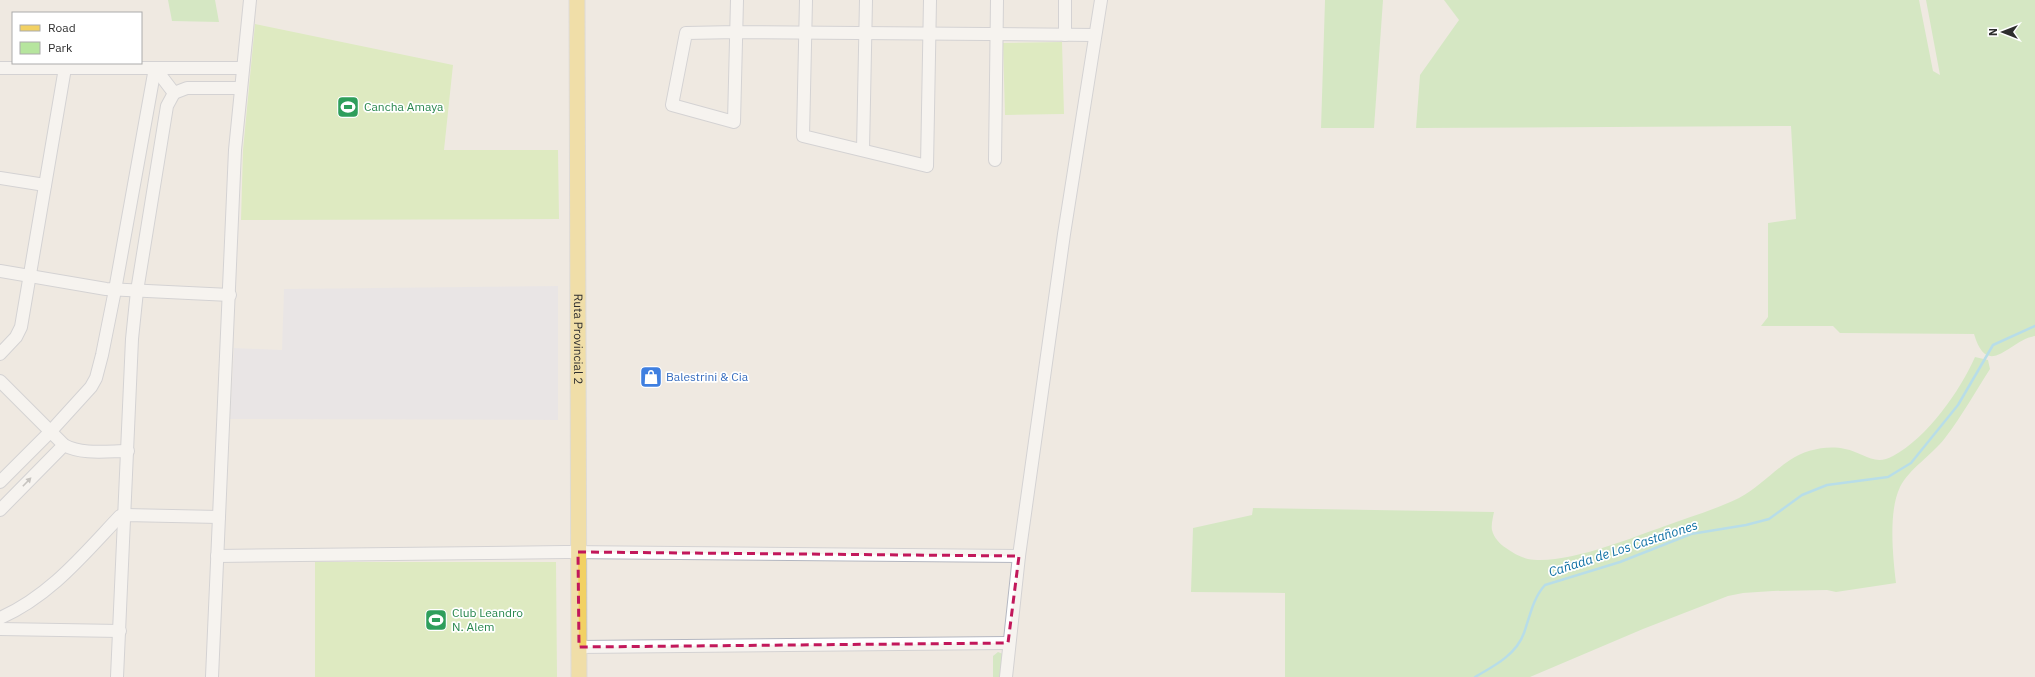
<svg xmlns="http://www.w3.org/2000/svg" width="2035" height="677" viewBox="0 0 2035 677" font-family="'IBM Plex Sans',sans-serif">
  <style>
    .industrial { fill: #e3e1e8 }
    .green { fill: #b6e59e }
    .pitch { fill: #c9ec9a }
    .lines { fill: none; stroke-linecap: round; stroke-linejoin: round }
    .stream { stroke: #75cff0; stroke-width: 2.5 }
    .minor-casing { stroke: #b4b7c1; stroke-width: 14 }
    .major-casing { stroke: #c9c9c9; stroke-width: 17 }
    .minor { stroke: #fff; stroke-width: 12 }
    .major { stroke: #f2d163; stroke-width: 15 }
    .oneway { fill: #969696 }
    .marked { fill: none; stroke: #c2185b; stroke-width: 3; stroke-dasharray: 8 5; stroke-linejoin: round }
    .labels { text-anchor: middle; stroke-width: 3.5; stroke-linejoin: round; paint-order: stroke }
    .leisure-label { font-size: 12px; fill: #27864d; stroke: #fff; text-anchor: start }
    .street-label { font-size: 12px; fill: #2e2e2e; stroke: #fff }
    .shop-label { font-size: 12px; fill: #366cbe; stroke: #fff; text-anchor: start }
    .water-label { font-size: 13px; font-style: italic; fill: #0d6fa3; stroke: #fff }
  </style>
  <rect width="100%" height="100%" fill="#efe9e1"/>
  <path class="industrial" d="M 558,286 L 558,420 L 230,419 L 234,348 L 282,350 L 284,289 Z"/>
  <g class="green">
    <path d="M 168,0 L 215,0 L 219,22 L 172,21 Z"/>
    <path d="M 1325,0 L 1383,0 L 1374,128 L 1321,128 Z"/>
    <path d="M 1444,0 L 1919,0 L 1933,71 L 1940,75 L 1926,0 L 2035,0 L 2035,336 C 2010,339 1988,381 1974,334 L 1840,333 L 1833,326 L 1761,326 L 1768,317 L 1768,223 L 1796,219 L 1791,126 L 1416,128 L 1420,75 L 1459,20 Z"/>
    <path d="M 1975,357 L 1988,360 L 1990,369 C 1975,392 1962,416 1945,438 C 1932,455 1909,469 1900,487 C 1888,512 1893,557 1896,583 L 1836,592 L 1827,590 L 1773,591 L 1743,593 L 1728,596 L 1643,629 L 1530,677 L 1285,677 L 1285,593 L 1191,592 L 1193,528 L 1252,515 L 1253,508 L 1494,512 C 1493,517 1491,525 1492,530 C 1494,538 1500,544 1506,548 C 1513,553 1520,557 1528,559 C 1563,566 1631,538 1665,526 C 1690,517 1716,509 1739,498 C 1758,488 1772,472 1790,460 C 1805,450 1827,445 1845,449 C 1863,452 1874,467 1893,456 C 1927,438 1960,391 1975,357 Z"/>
    <path d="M 998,652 L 1003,654 L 1003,677 L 993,677 L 993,656 Z"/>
  </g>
  <g class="pitch">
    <path d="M 255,24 L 453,65 L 444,150 L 558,150 L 559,219 L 241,220 L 243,150 Z"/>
    <path d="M 1062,42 L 1064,114 L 1005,115 L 1003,43 Z"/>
    <path d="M 315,562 L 556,562 L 557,677 L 315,677 Z"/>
  </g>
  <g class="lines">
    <path class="stream" d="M 1475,677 C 1494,666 1516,655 1524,633 C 1530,616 1533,598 1545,585 L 1620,562 L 1691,534 L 1746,525 L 1769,519 L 1802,495 L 1827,485 L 1888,477 L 1911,463 L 1958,405 L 1993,345 L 2035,326"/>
    <g class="minor-casing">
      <g id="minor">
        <path d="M 737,0 L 734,122 L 672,105 L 686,33 L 737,32 L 1095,35"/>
        <path d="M 806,0 L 803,136 L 927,166 L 930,0"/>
        <path d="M 1065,35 L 1065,0"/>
        <path d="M 0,68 L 155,68 L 174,93 L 187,88 L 241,88"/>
        <path d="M 863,150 L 866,0"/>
        <path d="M 995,160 L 997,0"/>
        <path d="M 0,178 L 45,185"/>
        <path d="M 0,271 L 106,289 L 230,295"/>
        <path d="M 0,354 L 16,337 L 21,327 L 65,68"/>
        <path d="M 0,381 L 64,445 C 82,455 108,451 128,451"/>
        <path d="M 0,482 L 51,431 L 91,387 L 96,378 L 102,355 L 115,290 L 155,68 L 243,68"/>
        <path d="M 0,510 L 64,445"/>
        <path d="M 217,556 L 566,552 L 1019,556"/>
        <path d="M 0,618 C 50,596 83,555 120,516 L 125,515 L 219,517"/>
        <path d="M 0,629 L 120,631"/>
        <path d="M 579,647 L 1008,643"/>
        <path d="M 117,677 L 132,339 L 137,291 L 167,106 L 174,93"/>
        <path d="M 212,677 L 235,150 L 250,0"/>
        <path d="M 1006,677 L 1019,556 L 1064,234 L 1101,0"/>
      </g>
    </g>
    <g class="major-casing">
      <g id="major">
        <path id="s1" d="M 577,0 L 579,677"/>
      </g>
    </g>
    <use href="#minor" class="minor"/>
    <use href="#major" class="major"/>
  </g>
  <defs><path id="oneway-solid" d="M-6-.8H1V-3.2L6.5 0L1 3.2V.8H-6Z"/></defs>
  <use class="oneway" href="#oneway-solid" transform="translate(27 482) rotate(-46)"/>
  <path d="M0 0H2035V677H0ZM 578,552 L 1019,556 L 1008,643 L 579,647 Z" fill="#efe9e1" fill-opacity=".55" fill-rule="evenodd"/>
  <path class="marked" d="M 578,552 L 1019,556 L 1008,643 L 579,647 Z"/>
  <defs>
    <g id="stadium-square" transform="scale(1.15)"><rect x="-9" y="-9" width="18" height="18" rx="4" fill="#2e9e5b" stroke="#fff"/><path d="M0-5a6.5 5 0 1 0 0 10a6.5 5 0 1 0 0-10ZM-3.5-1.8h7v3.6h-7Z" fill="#fff"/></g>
    <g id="shop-square" transform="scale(1.15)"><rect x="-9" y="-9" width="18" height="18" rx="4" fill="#3f7fe0" stroke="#fff"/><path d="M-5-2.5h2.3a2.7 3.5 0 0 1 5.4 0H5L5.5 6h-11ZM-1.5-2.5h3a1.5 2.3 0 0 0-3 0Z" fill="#fff"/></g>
  </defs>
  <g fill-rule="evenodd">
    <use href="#stadium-square" x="348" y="107"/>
    <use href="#shop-square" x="651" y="377"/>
    <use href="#stadium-square" x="436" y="620"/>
  </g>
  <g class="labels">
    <g class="leisure-label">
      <text x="364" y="111">Cancha Amaya</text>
      <text x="452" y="617">Club Leandro<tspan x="452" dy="14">N. Alem</tspan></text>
    </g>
    <g class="street-label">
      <text dy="4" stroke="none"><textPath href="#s1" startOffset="339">Ruta Provincial 2</textPath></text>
    </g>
    <g class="shop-label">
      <text x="666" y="381">Balestrini &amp; Cia</text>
    </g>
    <g class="water-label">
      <text transform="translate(1623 548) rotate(-18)" y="5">Cañada de Los Castañones</text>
    </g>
  </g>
  <rect x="12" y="12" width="130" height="52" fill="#ffffff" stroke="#ababab"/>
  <rect x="20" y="25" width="20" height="6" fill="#f2d163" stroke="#ababab"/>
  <text x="48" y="32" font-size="12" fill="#2e2e2e">Road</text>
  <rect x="20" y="42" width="20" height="12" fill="#b6e59e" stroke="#ababab"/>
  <text x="48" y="52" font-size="12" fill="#2e2e2e">Park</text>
  <g transform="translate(2003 32) rotate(270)" stroke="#ffffff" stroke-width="3" paint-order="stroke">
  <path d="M0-3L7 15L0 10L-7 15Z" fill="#2e2e2e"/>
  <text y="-6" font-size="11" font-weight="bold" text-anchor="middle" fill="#2e2e2e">N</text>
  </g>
</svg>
